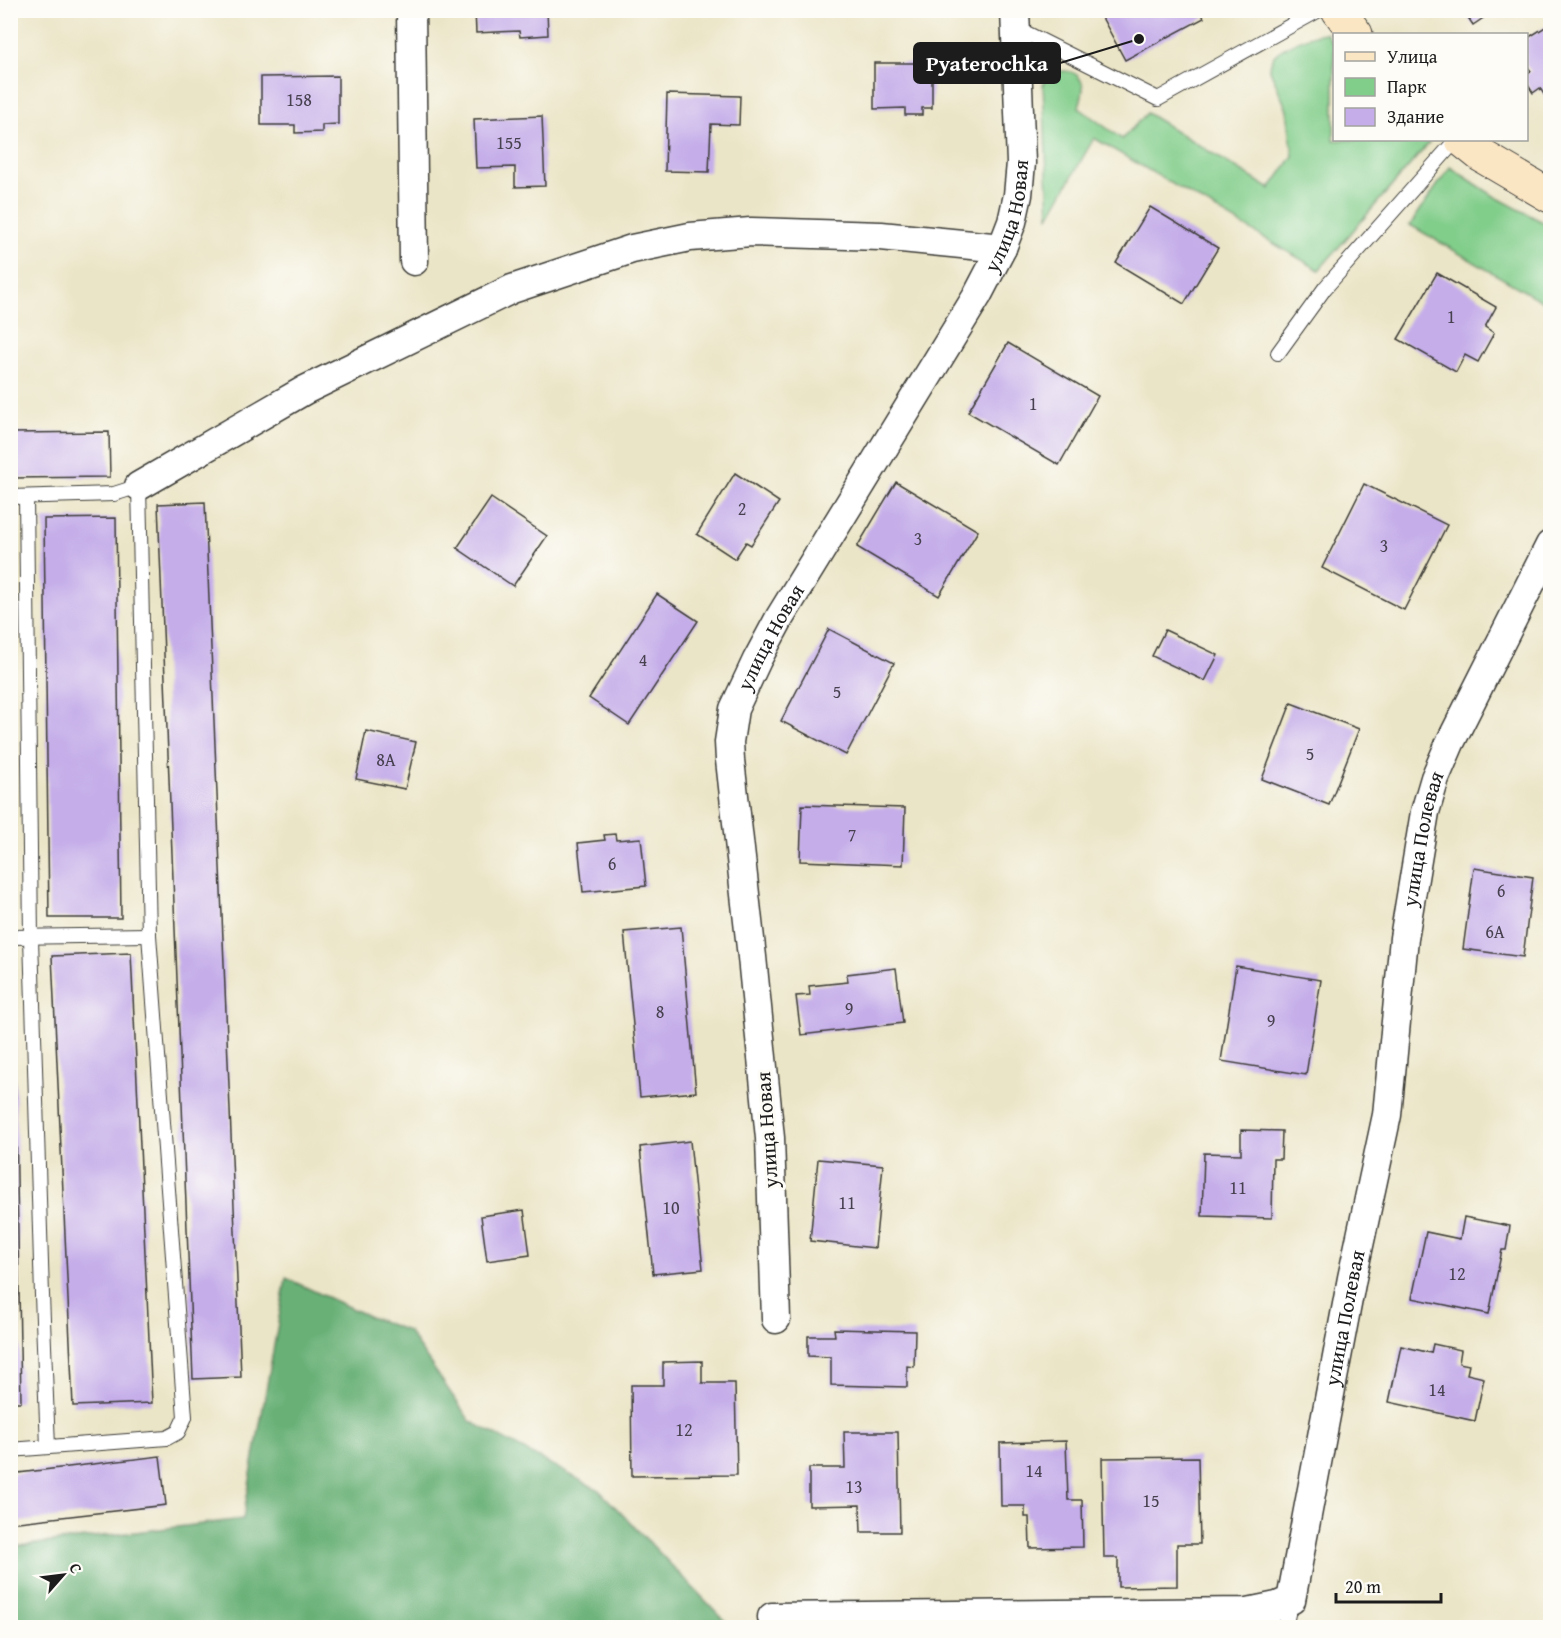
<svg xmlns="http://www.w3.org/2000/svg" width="1561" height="1638" viewBox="0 0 1561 1638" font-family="'Gentium Book Plus',serif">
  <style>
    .green { fill: #81cd8a; stroke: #4e7453; stroke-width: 1.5 }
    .forest { fill: #68b076; stroke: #426649; stroke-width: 1.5 }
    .building { fill: #c5ade9 }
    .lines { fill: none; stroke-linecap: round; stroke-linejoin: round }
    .lane-casing { stroke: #3b3a36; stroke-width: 16 }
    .street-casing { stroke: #3b3a36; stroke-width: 31 }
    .secondary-casing { stroke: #3b3a36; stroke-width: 35 }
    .lane { stroke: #fff; stroke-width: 14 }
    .street { stroke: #fff; stroke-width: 28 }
    .secondary { stroke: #fbe6c4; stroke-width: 33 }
    .labels { text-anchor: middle; stroke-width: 6; stroke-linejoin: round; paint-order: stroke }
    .number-label { font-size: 18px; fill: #46404f }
    .street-label { font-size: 21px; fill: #1c1c1c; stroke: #fdfcf7 }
    .leader { fill: none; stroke: #1c1c1c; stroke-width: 2 }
    .callout-dot { fill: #1c1c1c; stroke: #fdfcf7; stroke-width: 2 }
    .callout { fill: #1c1c1c; stroke: #1c1c1c; stroke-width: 2 }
    .callout-label { font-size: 22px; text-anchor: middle; font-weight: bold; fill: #fff }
  </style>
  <rect width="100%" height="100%" fill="#fdfcf7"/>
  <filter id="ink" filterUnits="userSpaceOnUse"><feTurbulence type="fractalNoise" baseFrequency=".0167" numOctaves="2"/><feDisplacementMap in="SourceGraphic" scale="12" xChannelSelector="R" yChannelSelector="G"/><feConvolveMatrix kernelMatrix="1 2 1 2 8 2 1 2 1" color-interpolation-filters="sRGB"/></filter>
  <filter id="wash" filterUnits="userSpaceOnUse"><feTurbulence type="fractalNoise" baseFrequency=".008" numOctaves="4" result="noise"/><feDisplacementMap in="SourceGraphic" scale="24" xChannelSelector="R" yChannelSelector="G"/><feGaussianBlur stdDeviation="1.35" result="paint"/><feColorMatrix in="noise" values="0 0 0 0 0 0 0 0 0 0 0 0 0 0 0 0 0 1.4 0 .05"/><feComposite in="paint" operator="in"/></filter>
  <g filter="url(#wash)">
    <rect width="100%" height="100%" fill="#ebe5c7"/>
    <g class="green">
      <path d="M 1326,33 L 1334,45 L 1334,140 L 1425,140 L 1429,143 L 1319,270 L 1094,138 L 1049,217 L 1043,85 C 1051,67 1081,65 1083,88 C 1083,94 1080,102 1079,108 L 1122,139 L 1147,113 L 1270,189 L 1293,156 L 1287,110 L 1270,70 C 1270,65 1271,60 1274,56 C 1281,47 1314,33 1326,33 Z"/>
      <path d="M 1450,167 L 1494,196 L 1550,226 L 1550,306 L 1410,225 Z"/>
    </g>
    <path class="forest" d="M 286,1278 L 370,1317 L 408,1331 L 470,1421 L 599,1490 L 731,1627 L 11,1627 L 11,1547 L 243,1519 Z"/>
    <g id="blocks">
      <g class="building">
        <path d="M 475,10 L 547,10 L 548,35 L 520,37 L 519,31 L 476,33 Z"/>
        <path d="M 1098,10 L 1200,10 L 1204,18 L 1125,60 Z"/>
        <path d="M 1463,10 L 1491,10 L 1492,12 L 1473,25 Z"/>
        <path d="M 1550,24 L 1550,104 L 1540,88 L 1533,93 L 1526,82 L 1526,74 L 1531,71 L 1526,65 L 1526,39 Z"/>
        <path d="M 874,63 L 932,63 L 932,108 L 922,108 L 922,115 L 905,115 L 905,108 L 874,109 Z"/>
        <path d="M 338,76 L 338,124 L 322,125 L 322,132 L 295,133 L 295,125 L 261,125 L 261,77 Z"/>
        <path d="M 667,94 L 740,96 L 739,125 L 711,124 L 709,172 L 665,171 Z"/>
        <path d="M 542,116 L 545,186 L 515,187 L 515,167 L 476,168 L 474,119 Z"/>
        <path d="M 1150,207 L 1218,248 L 1184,304 L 1116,263 Z"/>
        <path d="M 1437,273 L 1496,307 L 1485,327 L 1494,333 L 1478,362 L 1465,355 L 1456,372 L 1398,339 Z"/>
        <path d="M 1008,343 L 1098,396 L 1059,465 L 968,412 Z"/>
        <path d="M 109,432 L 110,477 L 10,478 L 10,433 Z"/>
        <path d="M 735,473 L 779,502 L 751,545 L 746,542 L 735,559 L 697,534 Z"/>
        <path d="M 896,482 L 978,531 L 939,596 L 857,547 Z"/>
        <path d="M 1364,484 L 1447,525 L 1404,610 L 1322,568 Z"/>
        <path d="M 491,498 L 547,536 L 513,586 L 457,548 Z"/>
        <path d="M 205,502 L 241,1377 L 193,1379 L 158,504 Z"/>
        <path d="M 116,518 L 121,918 L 49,918 L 44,519 Z"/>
        <path d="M 657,594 L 698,621 L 629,725 L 589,698 Z"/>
        <path d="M 829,629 L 894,663 L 846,755 L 781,721 Z"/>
        <path d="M 1165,630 L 1218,655 L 1205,681 L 1152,656 Z"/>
        <path d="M 1291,703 L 1359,729 L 1329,805 L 1262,779 Z"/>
        <path d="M 366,731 L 416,742 L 405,789 L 356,779 Z"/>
        <path d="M 802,805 L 905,808 L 903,865 L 800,861 Z"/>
        <path d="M 615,834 L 616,840 L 641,838 L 646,886 L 583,892 L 578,843 L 605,840 L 604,835 Z"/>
        <path d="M 1474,868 L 1533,877 L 1523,957 L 1463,949 Z"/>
        <path d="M 681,927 L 696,1092 L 640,1097 L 624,932 Z"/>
        <path d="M 10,953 L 13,953 L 21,1402 L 10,1402 Z"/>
        <path d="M 131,953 L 152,1403 L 73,1406 L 52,956 Z"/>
        <path d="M 1236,966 L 1321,980 L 1306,1075 L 1221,1061 Z"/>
        <path d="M 896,968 L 903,1023 L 801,1035 L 796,996 L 810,995 L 809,986 L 848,982 L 847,974 Z"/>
        <path d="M 1241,1130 L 1282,1131 L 1281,1159 L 1273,1159 L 1272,1218 L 1202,1216 L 1204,1153 L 1241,1154 Z"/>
        <path d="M 690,1141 L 703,1269 L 653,1274 L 640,1147 Z"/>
        <path d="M 818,1159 L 883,1165 L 875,1248 L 810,1241 Z"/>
        <path d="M 524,1210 L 530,1255 L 487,1261 L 481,1216 Z"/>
        <path d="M 1464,1217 L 1510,1226 L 1506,1250 L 1502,1250 L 1489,1314 L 1412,1298 L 1426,1232 L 1460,1239 Z"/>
        <path d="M 834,1329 L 915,1331 L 914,1367 L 907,1366 L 907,1387 L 831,1385 L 831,1357 L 808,1356 L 808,1336 L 835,1336 Z"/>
        <path d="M 1433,1344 L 1461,1350 L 1459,1363 L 1469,1365 L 1467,1374 L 1484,1378 L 1475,1421 L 1389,1402 L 1401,1346 L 1431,1353 Z"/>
        <path d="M 702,1361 L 702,1383 L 735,1383 L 737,1475 L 632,1476 L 631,1385 L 663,1385 L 663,1362 Z"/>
        <path d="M 844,1432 L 898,1432 L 900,1532 L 861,1532 L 860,1505 L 809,1506 L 809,1468 L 845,1468 Z"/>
        <path d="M 1066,1441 L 1068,1500 L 1082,1500 L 1083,1547 L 1030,1548 L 1029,1517 L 1025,1517 L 1025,1506 L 1001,1506 L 1000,1443 Z"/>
        <path d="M 160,1456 L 166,1505 L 10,1523 L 10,1474 Z"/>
        <path d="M 1198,1457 L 1200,1544 L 1177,1544 L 1177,1586 L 1118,1587 L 1118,1558 L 1104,1558 L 1102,1458 Z"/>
      </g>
    </g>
  </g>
  <g filter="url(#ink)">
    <use href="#blocks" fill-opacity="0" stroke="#3b3a36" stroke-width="1.5"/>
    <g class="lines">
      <g class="lane-casing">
        <g id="lane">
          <path d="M 1016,28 L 1158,99 L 1319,10"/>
          <path d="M 1278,353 L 1325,288 L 1456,140"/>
          <path d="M 10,497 L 114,494 L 139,486 L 149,935 L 185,1417 L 178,1432 L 167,1438 L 10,1450"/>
          <path d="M 26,497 L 31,938 L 42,1295 L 48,1447"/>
          <path d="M 10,937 L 149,935"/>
          <path d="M 1285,1628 L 1291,1600"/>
        </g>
      </g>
      <g class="street-casing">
        <g id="street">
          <path d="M 411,10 L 414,261"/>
          <path d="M 139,486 L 305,390 L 512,289 L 632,249 L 690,237 L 751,232 L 881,236 L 1002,248"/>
          <path id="s1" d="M 776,1319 L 770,1138 L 752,957 L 730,760 L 729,742 L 734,709 L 757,660 L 780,617 L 977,296 L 1002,248 L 1012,222 L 1018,195 L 1021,163 L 1015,10"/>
          <path id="s2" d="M 772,1617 L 1248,1612 L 1277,1606 L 1291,1600 L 1352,1278 L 1387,1115 L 1404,938 L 1425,812 L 1435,778 L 1450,743 L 1550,545"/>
        </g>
      </g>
      <g class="secondary-casing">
        <g id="secondary">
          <path d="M 1338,10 L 1356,34"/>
          <path d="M 1462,140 L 1482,156 L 1550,196"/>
        </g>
      </g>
      <use href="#lane" class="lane"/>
      <use href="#street" class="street"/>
      <use href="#secondary" class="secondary"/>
    </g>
  </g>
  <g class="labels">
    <g class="number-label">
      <text x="299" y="106">158</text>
      <text x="509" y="149">155</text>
      <text x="1451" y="323">1</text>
      <text x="1033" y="410">1</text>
      <text x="742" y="515">2</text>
      <text x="918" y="545">3</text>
      <text x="1384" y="552">3</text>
      <text x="643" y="666">4</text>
      <text x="837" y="698">5</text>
      <text x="1310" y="760">5</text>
      <text x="386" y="766">8А</text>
      <text x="852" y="841">7</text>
      <text x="612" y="870">6</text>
      <text x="1501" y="897">6</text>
      <text x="1495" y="938">6А</text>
      <text x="849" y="1015">9</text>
      <text x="660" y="1018">8</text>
      <text x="1271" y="1027">9</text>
      <text x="1238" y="1194">11</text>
      <text x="847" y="1209">11</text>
      <text x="671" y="1214">10</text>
      <text x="1457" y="1280">12</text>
      <text x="1437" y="1396">14</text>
      <text x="684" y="1436">12</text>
      <text x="1034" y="1477">14</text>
      <text x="854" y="1493">13</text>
      <text x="1151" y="1507">15</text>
    </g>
    <g class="street-label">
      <text dy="7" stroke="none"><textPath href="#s1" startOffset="1179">улица Новая</textPath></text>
      <text dy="7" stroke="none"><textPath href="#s1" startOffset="693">улица Новая</textPath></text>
      <text dy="7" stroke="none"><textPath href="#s2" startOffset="1294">улица Полевая</textPath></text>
      <text transform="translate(767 1130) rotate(-94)" y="7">улица Новая</text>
      <text dy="7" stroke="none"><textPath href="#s2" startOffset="808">улица Полевая</textPath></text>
    </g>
  </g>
  <path class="leader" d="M1139 39L1060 63"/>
  <circle class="callout-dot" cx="1139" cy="39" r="6"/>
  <rect class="callout" x="914" y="43" width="146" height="40" rx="6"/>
  <g class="callout-label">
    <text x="987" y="71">Pyaterochka</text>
  </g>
  <rect width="1561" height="1638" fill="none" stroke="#fdfcf7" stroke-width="36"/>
  <rect x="1333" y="33" width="195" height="108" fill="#fdfcf7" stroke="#a3a29f" stroke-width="1.5"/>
  <rect x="1345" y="52" width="30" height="9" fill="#fbe6c4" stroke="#a3a29f" stroke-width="1.5"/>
  <text x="1387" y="63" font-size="18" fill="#1c1c1c">Улица</text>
  <rect x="1345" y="78" width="30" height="18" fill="#81cd8a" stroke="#a3a29f" stroke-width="1.5"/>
  <text x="1387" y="93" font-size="18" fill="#1c1c1c">Парк</text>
  <rect x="1345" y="108" width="30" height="18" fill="#c5ade9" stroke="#a3a29f" stroke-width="1.5"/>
  <text x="1387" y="123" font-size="18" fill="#1c1c1c">Здание</text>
  <g transform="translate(63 1575) rotate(62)" stroke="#fdfcf7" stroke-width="4.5" paint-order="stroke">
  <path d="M0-4.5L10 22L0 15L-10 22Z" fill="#1c1c1c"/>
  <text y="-9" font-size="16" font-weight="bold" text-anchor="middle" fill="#1c1c1c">С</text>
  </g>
  <path d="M1336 1593v9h105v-9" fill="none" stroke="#1c1c1c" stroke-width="3"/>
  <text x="1345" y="1593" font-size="18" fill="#1c1c1c" stroke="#fdfcf7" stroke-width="4.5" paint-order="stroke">20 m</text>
</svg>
